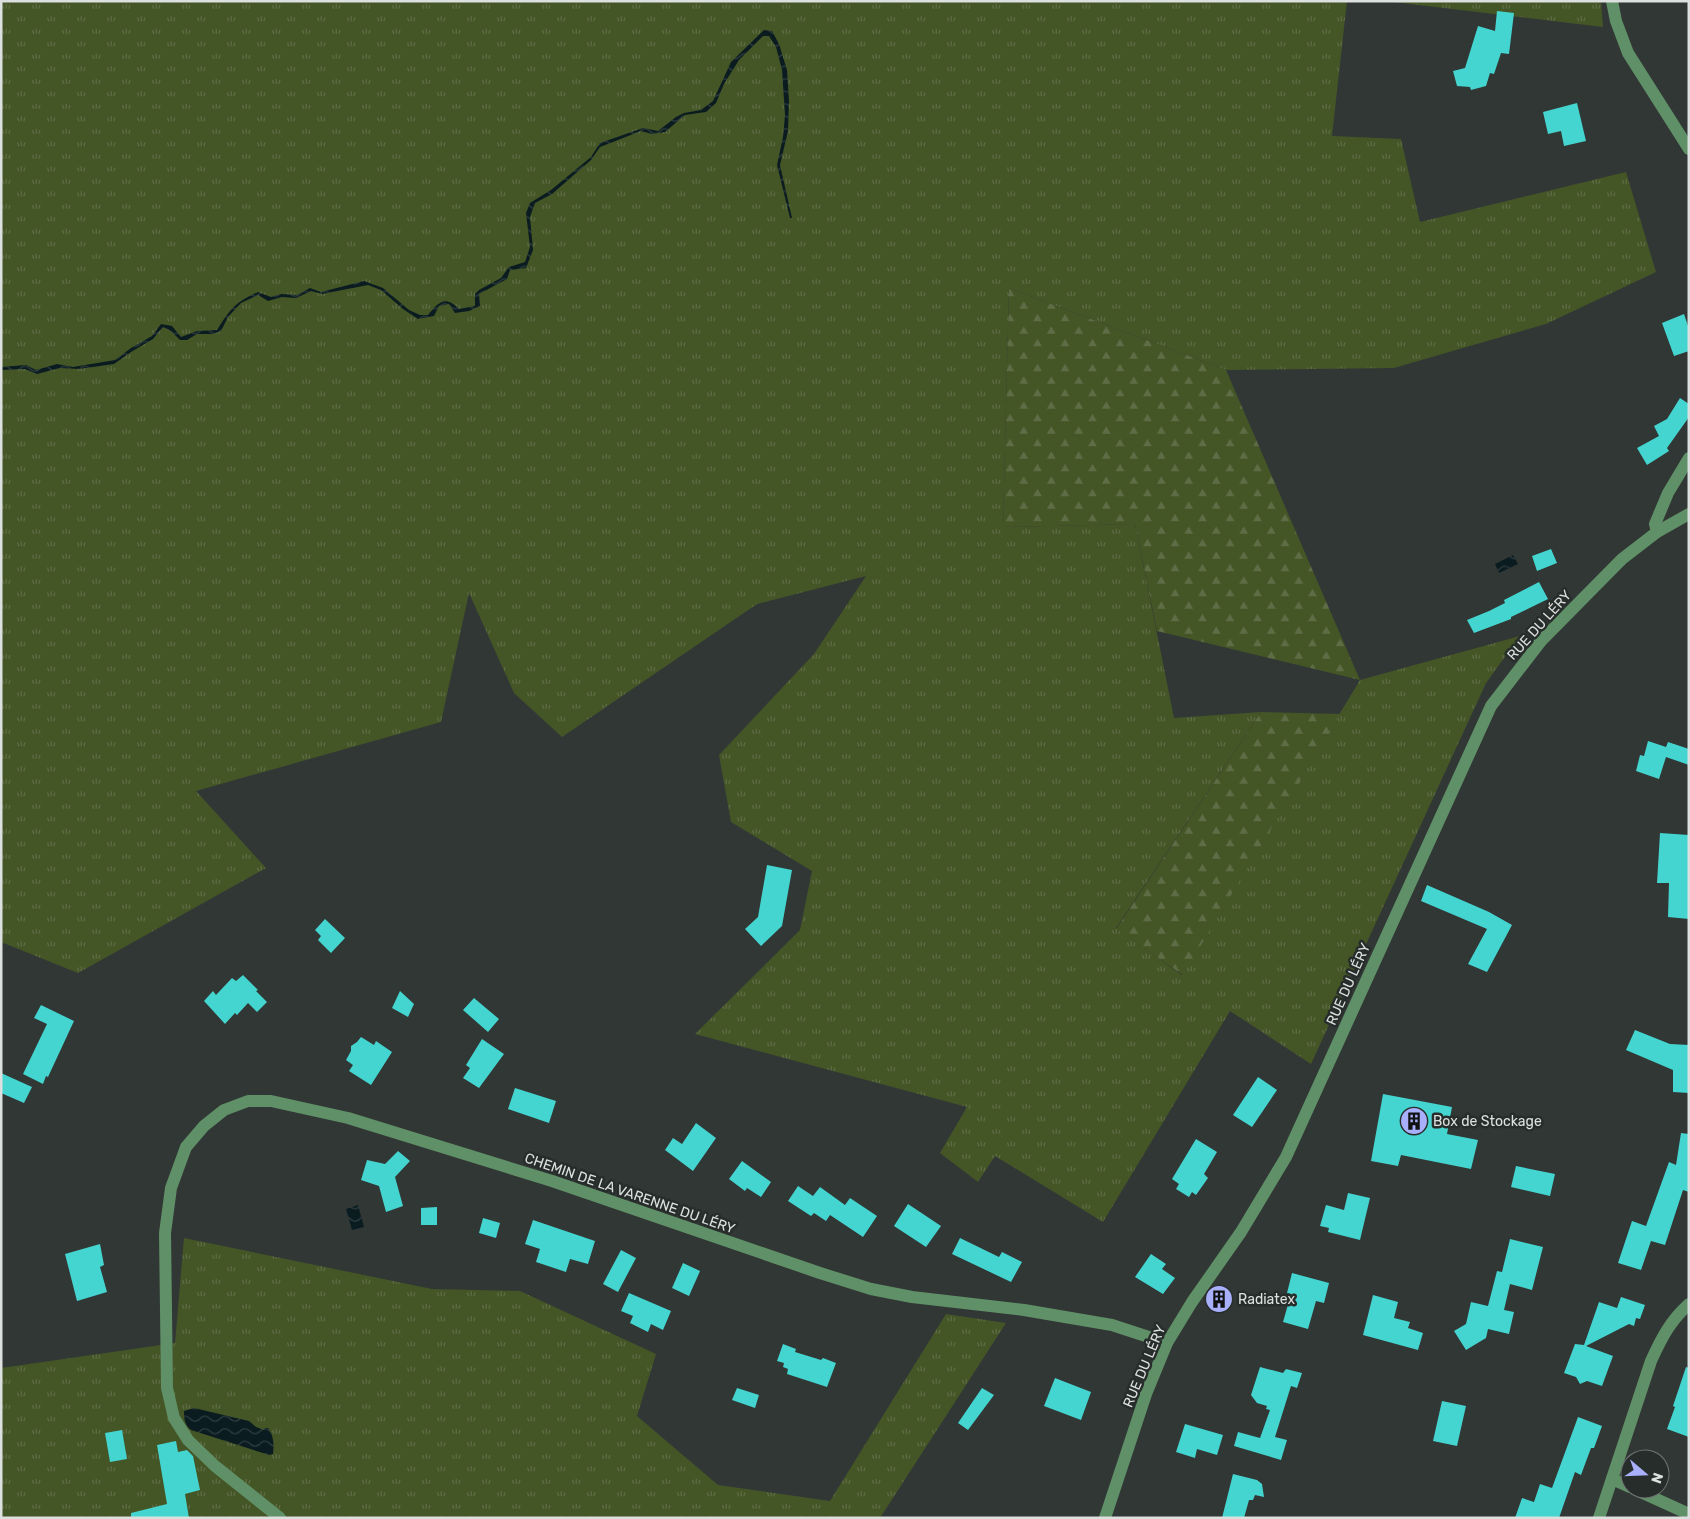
<svg xmlns="http://www.w3.org/2000/svg" width="1690" height="1519" viewBox="0 0 1690 1519" font-family="Rubik,sans-serif">
  <style>
    .grass { fill: url(#grass-tufts) }
    .forest { fill: url(#forest-firs) }
    .water { fill: url(#water-waves) }
    .building { fill: #44d5d0 }
    .lines { fill: none; stroke-linecap: round; stroke-linejoin: round }
    .minor { stroke: #609067; stroke-width: 12 }
    .labels { text-anchor: middle; stroke-width: 5; stroke-linejoin: round; paint-order: stroke }
    .street-label { font-size: 14px; fill: #dce0de; stroke: #272d2b }
    .poi-label { font-size: 14px; fill: #dce0de; stroke: #272d2b; text-anchor: start }
  </style>
  <defs>
    <pattern id="grass-tufts" width="24" height="20" patternUnits="userSpaceOnUse" patternTransform="scale(1.25)"><rect width="24" height="20" fill="#445526"/><path d="M3 7l-1-3M5 7V3M7 7l1-3M15 17l-1-3M17 17v-4M19 17l1-3" fill="none" stroke="#5e6d45"/></pattern>
    <pattern id="forest-firs" width="22" height="20" patternUnits="userSpaceOnUse" patternTransform="scale(1.25)"><rect width="22" height="20" fill="#445526"/><path d="M5 1l3.5 6h-7zM16 11l3.5 6h-7z" fill="#5e6d45"/></pattern>
    <pattern id="water-waves" width="16" height="10" patternUnits="userSpaceOnUse" patternTransform="scale(1.25)"><rect width="16" height="10" fill="#0b1c20"/><path d="M0 5q4-4 8 0t8 0" fill="none" stroke="#2e3d40"/></pattern>
  </defs>
  <rect width="100%" height="100%" fill="#313735"/>
  <g class="grass">
    <path d="M 1,1 L 1347,1 L 1332,136 L 1401,139 L 1420,222 L 1626,172 L 1656,272 L 1546,324 L 1394,368 L 1226,370 L 1009,288 L 1003,527 L 1135,524 L 1174,718 L 1261,712 L 1116,928 L 1182,975 L 1360,680 L 1520,636 L 1486,683 L 1311,1064 L 1230,1011 L 1103,1222 L 995,1156 L 978,1182 L 940,1153 L 967,1107 L 695,1034 L 800,930 L 812,871 L 731,822 L 719,755 L 814,654 L 866,576 L 757,604 L 562,737 L 514,693 L 469,593 L 441,722 L 196,791 L 266,868 L 78,973 L 1,942 Z"/>
    <path d="M 1385,1 L 1601,1 L 1603,27 Z"/>
    <path d="M 184,1238 L 432,1289 L 520,1291 L 656,1354 L 637,1416 L 718,1485 L 830,1501 L 946,1314 L 1006,1323 L 880,1518 L 1,1518 L 1,1368 L 175,1343 Z"/>
  </g>
  <g class="forest">
    <path d="M 1009,288 L 1226,370 L 1360,680 L 1157,631 L 1135,524 L 1003,527 Z"/>
    <path d="M 1261,712 L 1340,714 L 1183,975 L 1116,929 Z"/>
  </g>
  <g class="water">
    <path d="M 764,30 L 772,31 L 779,44 L 787,70 L 789,101 L 788,131 L 780,165 L 792,218 L 790,218 L 777,165 L 783,137 L 785,115 L 782,70 L 776,47 L 769,36 L 763,36 L 739,60 L 724,84 L 716,103 L 706,112 L 685,115 L 665,132 L 652,134 L 641,131 L 600,147 L 591,160 L 552,194 L 535,203 L 530,217 L 533,250 L 526,268 L 510,270 L 507,279 L 479,294 L 480,306 L 469,311 L 455,313 L 449,304 L 439,306 L 434,316 L 418,319 L 403,309 L 381,290 L 368,285 L 322,294 L 311,291 L 296,298 L 282,297 L 268,301 L 258,295 L 241,303 L 228,317 L 221,331 L 213,334 L 197,334 L 187,340 L 180,340 L 171,331 L 163,327 L 153,339 L 131,352 L 114,364 L 79,369 L 60,368 L 37,374 L 25,369 L 1,370 L 1,367 L 26,365 L 36,370 L 57,364 L 73,367 L 115,360 L 131,348 L 152,336 L 161,324 L 172,326 L 181,337 L 197,331 L 217,330 C 230,309 235,302 258,292 L 271,297 L 281,294 L 297,295 L 310,288 L 321,292 L 364,281 L 383,288 L 409,310 L 420,315 L 428,315 C 439,302 445,295 459,309 L 475,306 L 475,294 L 479,290 L 501,278 L 509,267 L 525,262 L 530,247 L 526,213 L 530,203 L 551,190 L 591,157 L 600,143 L 643,128 L 658,131 L 676,117 L 684,113 L 701,110 L 713,101 L 731,62 Z"/>
    <path d="M 1513,555 L 1518,564 L 1499,573 L 1495,564 Z"/>
    <path d="M 358,1205 L 364,1227 L 352,1230 L 346,1209 Z"/>
    <path d="M 194,1408 L 249,1421 L 256,1427 L 264,1430 L 265,1428 L 268,1428 C 274,1436 274,1445 273,1454 L 269,1455 L 191,1430 C 185,1425 184,1420 184,1411 Z"/>
  </g>
  <g class="building">
    <path d="M 1497,11 L 1514,13 L 1509,54 L 1501,53 L 1494,74 L 1490,73 L 1486,86 L 1471,90 L 1470,87 L 1457,86 L 1453,71 L 1465,68 L 1478,26 L 1495,31 Z"/>
    <path d="M 1577,103 L 1586,141 L 1564,146 L 1561,131 L 1548,134 L 1543,112 Z"/>
    <path d="M 1684,314 L 1689,329 L 1689,351 L 1674,356 L 1662,323 Z"/>
    <path d="M 1680,398 L 1689,404 L 1689,417 L 1667,448 L 1669,451 L 1647,465 L 1637,448 L 1659,436 L 1654,426 L 1667,419 Z"/>
    <path d="M 1551,549 L 1557,563 L 1537,571 L 1532,556 Z"/>
    <path d="M 1539,582 L 1548,599 L 1511,617 L 1511,619 L 1474,633 L 1467,620 L 1489,611 L 1505,603 L 1504,600 Z"/>
    <path d="M 1648,741 L 1666,747 L 1668,742 L 1689,749 L 1689,765 L 1666,757 L 1659,779 L 1636,771 L 1640,755 L 1644,756 Z"/>
    <path d="M 1660,833 L 1689,835 L 1689,919 L 1668,917 L 1669,883 L 1657,883 Z"/>
    <path d="M 767,865 L 792,870 L 782,926 L 761,946 L 745,929 L 758,917 Z"/>
    <path d="M 1427,885 L 1489,912 L 1512,925 L 1487,972 L 1468,964 L 1487,929 L 1421,901 Z"/>
    <path d="M 325,919 L 345,938 L 331,953 L 318,940 L 321,936 L 315,930 Z"/>
    <path d="M 243,975 L 258,990 L 256,991 L 267,1002 L 257,1012 L 248,1003 L 237,1015 L 235,1013 L 225,1024 L 204,1001 L 213,991 L 216,995 L 232,978 L 236,981 Z"/>
    <path d="M 400,991 L 414,1004 L 408,1017 L 392,1008 Z"/>
    <path d="M 474,998 L 499,1019 L 488,1032 L 463,1010 Z"/>
    <path d="M 41,1005 L 74,1021 L 48,1077 L 46,1076 L 43,1084 L 23,1074 L 47,1024 L 34,1018 Z"/>
    <path d="M 1635,1030 L 1670,1044 L 1689,1045 L 1689,1093 L 1673,1092 L 1673,1070 L 1626,1050 Z"/>
    <path d="M 361,1037 L 374,1045 L 376,1041 L 392,1052 L 371,1085 L 349,1071 L 353,1065 L 346,1060 L 351,1051 L 351,1046 L 357,1042 Z"/>
    <path d="M 482,1039 L 504,1054 L 479,1088 L 463,1078 L 470,1068 L 466,1065 Z"/>
    <path d="M 1,1073 L 32,1087 L 24,1103 L 1,1093 Z"/>
    <path d="M 1258,1077 L 1277,1090 L 1252,1127 L 1233,1115 Z"/>
    <path d="M 515,1088 L 556,1101 L 549,1123 L 508,1109 Z"/>
    <path d="M 1383,1094 L 1452,1107 L 1447,1134 L 1478,1140 L 1471,1169 L 1401,1155 L 1398,1166 L 1371,1161 Z"/>
    <path d="M 696,1123 L 716,1138 L 693,1171 L 665,1150 L 673,1138 L 682,1144 Z"/>
    <path d="M 1681,1133 L 1689,1134 L 1689,1192 L 1683,1190 L 1665,1245 L 1651,1241 L 1641,1270 L 1618,1263 L 1632,1221 L 1646,1226 L 1669,1162 L 1676,1165 Z"/>
    <path d="M 1196,1139 L 1217,1152 L 1204,1174 L 1208,1178 L 1196,1195 L 1192,1192 L 1189,1197 L 1176,1189 L 1179,1184 L 1172,1179 Z"/>
    <path d="M 398,1151 L 410,1161 L 395,1177 L 403,1206 L 386,1212 L 379,1186 L 361,1180 L 367,1160 L 385,1164 Z"/>
    <path d="M 742,1161 L 771,1182 L 761,1197 L 747,1188 L 745,1191 L 729,1179 Z"/>
    <path d="M 1516,1166 L 1555,1174 L 1550,1196 L 1511,1187 Z"/>
    <path d="M 798,1186 L 813,1196 L 820,1187 L 845,1205 L 850,1198 L 877,1216 L 863,1237 L 830,1215 L 826,1221 L 814,1213 L 811,1216 L 788,1201 Z"/>
    <path d="M 1348,1193 L 1370,1198 L 1360,1240 L 1328,1232 L 1329,1228 L 1320,1226 L 1326,1205 L 1344,1210 Z"/>
    <path d="M 908,1204 L 941,1226 L 926,1247 L 894,1226 Z"/>
    <path d="M 437,1207 L 437,1225 L 421,1225 L 421,1208 Z"/>
    <path d="M 483,1218 L 500,1223 L 496,1238 L 479,1233 Z"/>
    <path d="M 533,1220 L 595,1241 L 588,1264 L 570,1259 L 566,1272 L 536,1262 L 540,1249 L 525,1244 Z"/>
    <path d="M 960,1238 L 999,1257 L 1002,1252 L 1022,1262 L 1011,1282 L 952,1254 Z"/>
    <path d="M 1510,1239 L 1543,1247 L 1532,1290 L 1510,1284 L 1504,1310 L 1514,1312 L 1509,1334 L 1488,1329 L 1486,1338 L 1466,1350 L 1454,1331 L 1466,1324 L 1471,1302 L 1488,1306 L 1497,1271 L 1502,1272 Z"/>
    <path d="M 100,1244 L 104,1265 L 100,1267 L 107,1292 L 77,1301 L 65,1254 Z"/>
    <path d="M 621,1250 L 636,1258 L 618,1292 L 603,1284 Z"/>
    <path d="M 1151,1254 L 1166,1264 L 1162,1269 L 1175,1278 L 1163,1294 L 1135,1277 Z"/>
    <path d="M 683,1263 L 700,1271 L 689,1296 L 672,1288 Z"/>
    <path d="M 1292,1273 L 1329,1283 L 1324,1303 L 1316,1301 L 1308,1329 L 1283,1322 L 1291,1294 L 1287,1293 Z"/>
    <path d="M 629,1293 L 671,1311 L 663,1330 L 651,1324 L 648,1332 L 630,1323 L 633,1316 L 621,1311 Z"/>
    <path d="M 1373,1295 L 1398,1302 L 1394,1318 L 1410,1322 L 1408,1328 L 1423,1333 L 1418,1350 L 1363,1335 Z"/>
    <path d="M 1621,1297 L 1645,1305 L 1640,1319 L 1636,1318 L 1634,1326 L 1629,1324 L 1586,1346 L 1613,1356 L 1602,1386 L 1587,1381 L 1580,1384 L 1576,1377 L 1564,1373 L 1575,1344 L 1584,1345 L 1599,1302 L 1617,1308 Z"/>
    <path d="M 783,1344 L 796,1349 L 795,1352 L 821,1360 L 823,1358 L 836,1363 L 827,1387 L 787,1374 L 788,1369 L 783,1367 L 784,1363 L 777,1361 Z"/>
    <path d="M 1260,1367 L 1283,1373 L 1286,1369 L 1302,1373 L 1297,1388 L 1291,1386 L 1275,1437 L 1287,1440 L 1281,1460 L 1234,1446 L 1238,1432 L 1260,1438 L 1270,1410 L 1266,1409 L 1267,1406 L 1257,1403 L 1251,1395 Z"/>
    <path d="M 1686,1367 L 1689,1368 L 1689,1437 L 1667,1429 L 1675,1407 L 1673,1406 Z"/>
    <path d="M 1055,1378 L 1091,1392 L 1081,1420 L 1044,1406 Z"/>
    <path d="M 737,1388 L 759,1395 L 755,1408 L 732,1400 Z"/>
    <path d="M 982,1388 L 994,1395 L 968,1430 L 958,1423 Z"/>
    <path d="M 1442,1401 L 1466,1406 L 1457,1446 L 1433,1441 Z"/>
    <path d="M 1578,1417 L 1602,1426 L 1594,1448 L 1591,1448 L 1581,1475 L 1575,1472 L 1559,1518 L 1515,1518 L 1522,1498 L 1534,1502 L 1540,1484 L 1552,1488 Z"/>
    <path d="M 1185,1424 L 1223,1435 L 1217,1455 L 1197,1449 L 1195,1458 L 1176,1452 Z"/>
    <path d="M 122,1430 L 127,1459 L 110,1462 L 105,1433 Z"/>
    <path d="M 176,1441 L 178,1452 L 187,1450 L 193,1456 L 200,1490 L 185,1494 L 189,1518 L 131,1518 L 131,1513 L 167,1504 L 157,1445 Z"/>
    <path d="M 1233,1474 L 1257,1480 L 1262,1484 L 1264,1497 L 1255,1495 L 1253,1500 L 1249,1500 L 1244,1518 L 1222,1518 Z"/>
  </g>
  <g class="lines">
    <g class="minor">
      <path d="M 1612,1 L 1616,21 L 1628,53 L 1689,149"/>
      <path d="M 1657,532 L 1655,524 L 1668,493 L 1689,458"/>
      <path d="M 1612,1479 L 1630,1487"/>
      <path d="M 1634,1489 L 1689,1514"/>
      <path d="M 280,1518 L 215,1466 L 188,1440 L 174,1418 L 167,1388 L 165,1233 L 171,1188 L 186,1147 L 204,1126 L 224,1110 L 248,1101 L 271,1101 L 348,1118 L 552,1181 L 820,1273 L 871,1289 L 912,1297 L 1024,1310 L 1112,1325 L 1167,1343"/>
      <path d="M 1105,1518 L 1146,1394 L 1167,1343 L 1192,1302 L 1241,1232 L 1286,1157 L 1491,706 L 1541,641 L 1622,559 L 1657,532 L 1689,514"/>
      <path d="M 1599,1518 L 1651,1361 C 1661,1339 1670,1321 1689,1304"/>
    </g>
  </g>
  <defs>
    <g id="building-disc" transform="scale(1.4375)"><circle r="9.5" fill="#a8b0fc" stroke="#272d2b"/><path d="M-4-6H4V6H1V3H-1V6H-4ZM-2.5-4.3h1.7v1.8h-1.7ZM.8-4.3h1.7v1.8H.8ZM-2.5-1h1.7V.8h-1.7ZM.8-1h1.7V.8H.8Z" fill="#111"/></g>
  </defs>
  <g fill-rule="evenodd">
    <use href="#building-disc" x="1414" y="1121"/>
    <use href="#building-disc" x="1219" y="1299"/>
  </g>
  <g class="labels">
    <g class="street-label">
      <text transform="translate(1539 625) rotate(-48)" y="5">RUE DU LÉRY</text>
      <text transform="translate(1348 984) rotate(-66)" y="5">RUE DU LÉRY</text>
      <text transform="translate(630 1193) rotate(19)" y="5">CHEMIN DE LA VARENNE DU LÉRY</text>
      <text transform="translate(1144 1366) rotate(-67)" y="5">RUE DU LÉRY</text>
    </g>
    <g class="poi-label">
      <text x="1433" y="1126">Box de Stockage</text>
      <text x="1238" y="1304">Radiatex</text>
    </g>
  </g>
  <rect width="1690" height="1519" fill="none" stroke="#dce0de" stroke-width="5"/>
  <g transform="translate(1645 1474) rotate(109)"><circle r="24" fill="#272d2b" stroke="#6f7573"/>
  <path d="M0-4L9 19L0 12L-9 19Z" fill="#a8b0fc"/>
  <text y="-8" font-size="14" font-weight="bold" text-anchor="middle" fill="#dce0de">N</text>
  </g>
</svg>
